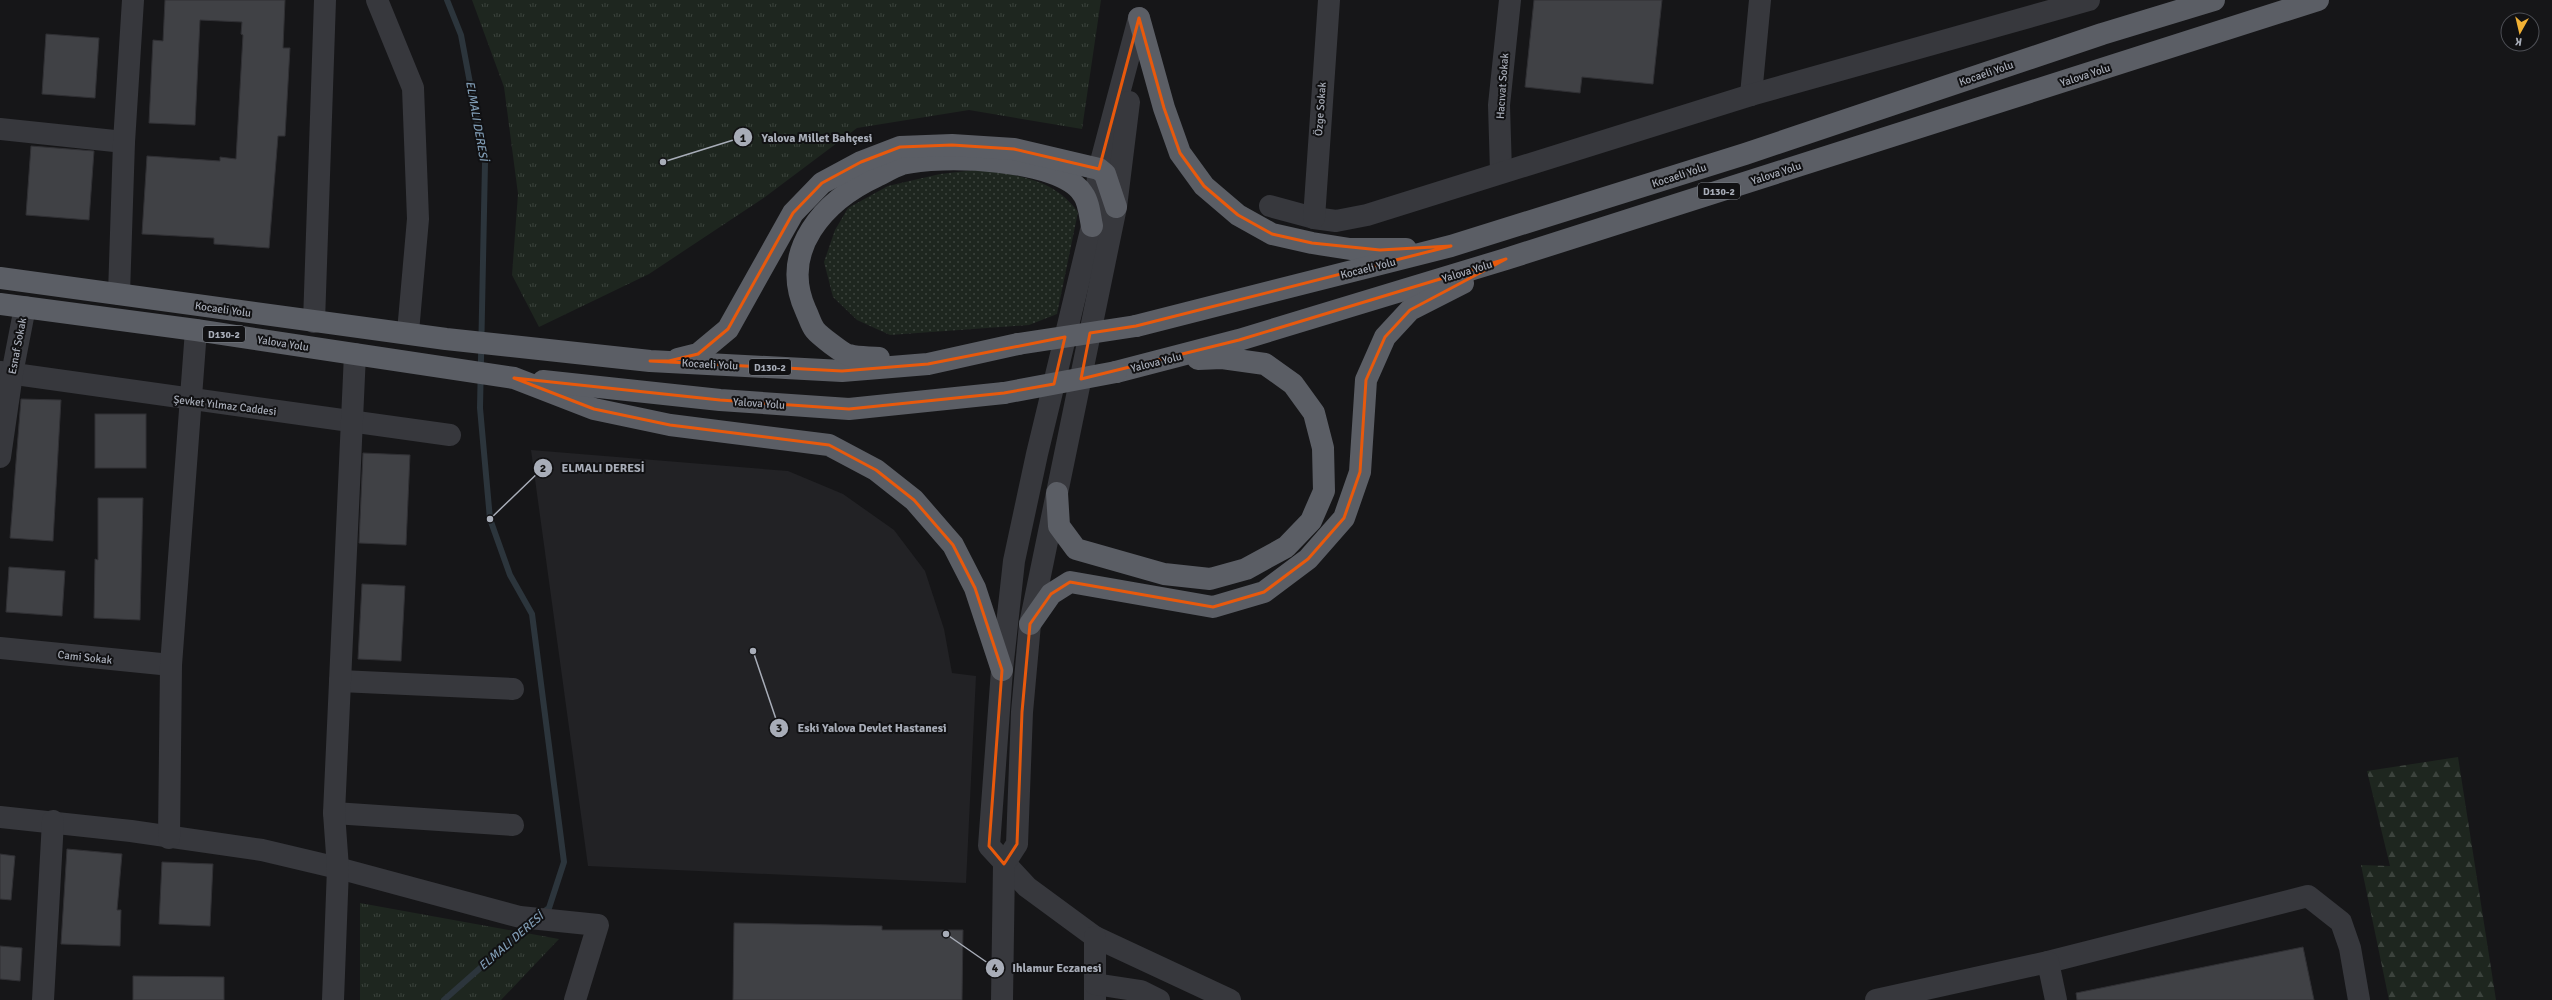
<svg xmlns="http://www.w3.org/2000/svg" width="2552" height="1000" viewBox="0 0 2552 1000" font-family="Signika,sans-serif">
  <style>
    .built { fill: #222225 }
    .grass { fill: url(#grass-dots) }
    .forest { fill: url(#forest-firs) }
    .park { fill: url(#park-tufts) }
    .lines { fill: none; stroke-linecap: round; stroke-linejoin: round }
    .stream { stroke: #2c353c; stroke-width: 6 }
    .building { fill: #404145; stroke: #303034 }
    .minor { stroke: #37383d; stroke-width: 22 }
    .trunk { stroke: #5b5e65; stroke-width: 22 }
    .trunk-bridge { stroke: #5b5e65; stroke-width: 22 }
    .marked { fill: none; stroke: #e8590c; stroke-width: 3; stroke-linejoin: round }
    .labels { text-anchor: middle; stroke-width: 4; stroke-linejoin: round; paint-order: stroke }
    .shield { fill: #111113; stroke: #7b7e86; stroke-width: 1 }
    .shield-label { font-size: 10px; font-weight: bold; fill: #a8adb8 }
    .street-label { font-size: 11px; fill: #a8adb8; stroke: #111113 }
    .water-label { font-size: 12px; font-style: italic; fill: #7f9bb3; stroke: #111113 }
    .leader { fill: none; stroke: #a8adb8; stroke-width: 1.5 }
    .callout-dot { fill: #a8adb8; stroke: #111113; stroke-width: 1.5 }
    .mark-label { font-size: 12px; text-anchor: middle; font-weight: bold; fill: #111 }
    .callout-label { font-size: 12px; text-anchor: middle; font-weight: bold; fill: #a8adb8; stroke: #111113; stroke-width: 4; stroke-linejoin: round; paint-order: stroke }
  </style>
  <defs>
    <pattern id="grass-dots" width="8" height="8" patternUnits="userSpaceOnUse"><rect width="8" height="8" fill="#1e261f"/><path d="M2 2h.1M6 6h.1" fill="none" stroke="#3c433d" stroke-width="1.8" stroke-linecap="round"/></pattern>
    <pattern id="forest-firs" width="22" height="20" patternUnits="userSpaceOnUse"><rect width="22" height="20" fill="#1e261f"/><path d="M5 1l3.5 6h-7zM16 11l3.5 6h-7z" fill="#3c433d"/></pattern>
    <pattern id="park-tufts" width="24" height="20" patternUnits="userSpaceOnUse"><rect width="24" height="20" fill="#1e261f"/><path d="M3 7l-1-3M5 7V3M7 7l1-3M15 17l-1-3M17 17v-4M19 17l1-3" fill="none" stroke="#3c433d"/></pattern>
  </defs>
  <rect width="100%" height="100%" fill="#161618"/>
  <path class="built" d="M 531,450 L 788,471 L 843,494 L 894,530 L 925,571 L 944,629 L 952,673 L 976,676 L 966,883 L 588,866 Z"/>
  <path class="grass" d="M 984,169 C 1022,177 1054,179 1078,212 L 1057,314 L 1029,325 L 890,335 L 857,320 L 833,297 L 824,262 L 835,230 L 848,208 L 888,186 L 940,174 Z"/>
  <path class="forest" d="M 2458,757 L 2496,1000 L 2389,1000 L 2361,865 L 2390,866 L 2367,771 Z"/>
  <g class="park">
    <path d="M 472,0 L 1101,0 L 1082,129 L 969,110 L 857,128 L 765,197 L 649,274 L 539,327 L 512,275 L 518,194 L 504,87 Z"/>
    <path d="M 360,903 L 559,939 L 501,1000 L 360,1000 Z"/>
  </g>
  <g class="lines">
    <g class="stream">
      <path d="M 447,0 L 461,35 L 485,163 L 480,408 L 490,519 L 510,575 L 532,614 L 564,862 L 549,908 L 541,914"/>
      <path d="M 444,1000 L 530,924"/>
    </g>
  </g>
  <g class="building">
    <path d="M 165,0 L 285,0 L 283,48 L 290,48 L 285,136 L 278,136 L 269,248 L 214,244 L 214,238 L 142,234 L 147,156 L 220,161 L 220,157 L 236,159 L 243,35 L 241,34 L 242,22 L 200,20 L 195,125 L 149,123 L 153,40 L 163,41 Z"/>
    <path d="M 1534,0 L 1662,0 L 1653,84 L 1582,77 L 1580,93 L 1525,87 Z"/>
    <path d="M 46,34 L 99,38 L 95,98 L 42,94 Z"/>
    <path d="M 31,146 L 94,151 L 89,220 L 26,215 Z"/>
    <path d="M 21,399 L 61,400 L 53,541 L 10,538 Z"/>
    <rect x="95" y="414" width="51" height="54"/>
    <path d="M 363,453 L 410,455 L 406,545 L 359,543 Z"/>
    <path d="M 98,498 L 143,498 L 140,620 L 94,618 L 95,559 L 98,560 Z"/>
    <path d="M 9,567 L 65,571 L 62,616 L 6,612 Z"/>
    <path d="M 362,584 L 405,586 L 401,661 L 358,659 Z"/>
    <path d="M 67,849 L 122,854 L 117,910 L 121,910 L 120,946 L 61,944 Z"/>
    <path d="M 0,854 L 15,856 L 11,900 L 0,899 Z"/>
    <path d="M 162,862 L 213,864 L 210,926 L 159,924 Z"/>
    <path d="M 734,923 L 882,926 L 882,930 L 963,930 L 962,1000 L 733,1000 Z"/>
    <path d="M 0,946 L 22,948 L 20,981 L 0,979 Z"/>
    <path d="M 2303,947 L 2314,1000 L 2077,1000 L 2076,993 Z"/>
    <path d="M 133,976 L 224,977 L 224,1000 L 133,1000 Z"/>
  </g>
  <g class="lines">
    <g class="minor">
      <path d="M 377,0 L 413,88 L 418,219 L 408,332"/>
      <path d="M 1139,18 L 1099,169 L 1092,226 L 1037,454 L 1014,561 L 1002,670 L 989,846 L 1027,887 L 1095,937 L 1230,1000"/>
      <path d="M 1751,95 L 1760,0"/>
      <path d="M 0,129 L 124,142"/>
      <path d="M 1501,172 L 1499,105 L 1510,0"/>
      <path d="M 1270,206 L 1314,218 L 1336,221 L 1367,215 L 1751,95 L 2089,0"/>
      <path d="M 1314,218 L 1329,0"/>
      <path d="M 119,294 L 124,142 L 133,0"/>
      <path d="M 314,322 L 325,0"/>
      <path d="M 0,372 L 450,435"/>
      <path d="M 0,457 L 12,374 L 25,307"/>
      <path d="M 0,648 L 171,665"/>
      <path d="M 340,681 L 513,689"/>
      <path d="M 334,813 L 513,825"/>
      <path d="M 0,817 L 131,831 L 262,850 L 338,868 L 520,917 L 598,925 L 575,1000"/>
      <path d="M 169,838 L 171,665 L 196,330"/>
      <path d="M 1095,937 L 1095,999"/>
      <path d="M 2048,962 L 2308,896 L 2341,922 L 2350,948 L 2359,1000"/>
      <path d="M 1095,984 L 1141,991 L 1159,1000"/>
      <path d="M 43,1000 L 53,821"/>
      <path d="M 333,1000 L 338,868 L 334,813 L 355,354"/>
      <path d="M 1002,1000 L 1004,864 L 1017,844 L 1022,712 L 1030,624 L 1116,207 L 1129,102"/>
      <path d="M 1876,1000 L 2048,962 L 2056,1000"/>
    </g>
    <g class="trunk">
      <path d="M 1139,18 L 1164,108 L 1180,153 L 1204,186 L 1238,215 L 1272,234 L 1312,243 L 1350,249 L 1406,249"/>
      <path d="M 0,278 L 446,339 L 650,361 L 842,371 L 928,364 L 1018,344"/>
      <path d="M 0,304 L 196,330 L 514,378 L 594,409 L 670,425 L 829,445 L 876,470 L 914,500 L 953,545 L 975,588 L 1002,670"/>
      <path d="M 1136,326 L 1451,246 L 1745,154 L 2102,34 L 2214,0"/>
      <path d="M 879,358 C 869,357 858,358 849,355 C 843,354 819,335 815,330 C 811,325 809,317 806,311 C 778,250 825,200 877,176 C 885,172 893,167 902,164 C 939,154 1061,158 1083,194 C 1089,202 1090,217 1092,226"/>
      <path d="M 678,359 L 698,354 L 728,329 L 793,213 L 822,183 L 861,162 L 900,147 L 952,145 L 1014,149 L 1099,169 L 1105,174 L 1116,207"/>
      <path d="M 1116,372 L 1239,340 L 1506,259 L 2318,0"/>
      <path d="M 543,381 L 720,400 L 849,409 L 1004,393"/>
      <path d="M 1057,493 L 1059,526 L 1076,549 L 1164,574 L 1210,579 L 1246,569 L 1286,547 L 1311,521 L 1324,491 L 1323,448 L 1314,413 L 1293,384 L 1265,364 L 1222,358 L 1198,359"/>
      <path d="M 1030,624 L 1051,594 L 1070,582 L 1213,607 L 1264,592 L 1308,559 L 1344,518 L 1360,472 L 1366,380 L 1385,337 L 1410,310 L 1463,283"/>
    </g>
    <g class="trunk-bridge">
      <path d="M 1018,344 L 1136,326"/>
      <path d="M 1004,393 L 1116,372"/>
    </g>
  </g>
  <path class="marked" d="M 1139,18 L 1164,108 L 1180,153 L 1204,186 L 1238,215 L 1272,234 L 1312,243 L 1380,250 L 1451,246 L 1136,326 L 1090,333 L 1081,379 L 1239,340 L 1506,259 L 1410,310 L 1385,337 L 1366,380 L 1360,472 L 1344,518 L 1308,559 L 1264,592 L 1213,607 L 1070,582 L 1051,594 L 1030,624 L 1022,712 L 1017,844 L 1004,864 L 989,846 L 1002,670 L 975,588 L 953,545 L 914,500 L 876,470 L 829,445 L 670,425 L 594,409 L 514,378 L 720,400 L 849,409 L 1004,393 L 1054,384 L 1065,337 L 928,364 L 842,371 L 650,361 L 669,361 L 698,354 L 728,329 L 793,213 L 822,183 L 861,162 L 900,147 L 952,145 L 1014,149 L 1099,169 Z"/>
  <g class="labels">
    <g class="shield">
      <rect x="1698" y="183" width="42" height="16" rx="3"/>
      <rect x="203" y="326" width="42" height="16" rx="3"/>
      <rect x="749" y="359" width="42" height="16" rx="3"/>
    </g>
    <g class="shield-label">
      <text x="1719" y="195">D130-2</text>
      <text x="224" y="338">D130-2</text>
      <text x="770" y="371">D130-2</text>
    </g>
    <g class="street-label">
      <text transform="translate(1986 73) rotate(-19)" y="4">Kocaeli̇ Yolu</text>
      <text transform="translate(2085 75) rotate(-18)" y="4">Yalova Yolu</text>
      <text transform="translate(1502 86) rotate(-86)" y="4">Hacıvat Sokak</text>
      <text transform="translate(1320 109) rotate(-86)" y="4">Özge Sokak</text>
      <text transform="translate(1776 173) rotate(-18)" y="4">Yalova Yolu</text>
      <text transform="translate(1679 175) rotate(-18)" y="4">Kocaeli̇ Yolu</text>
      <text transform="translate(1368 268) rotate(-14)" y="4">Kocaeli̇ Yolu</text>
      <text transform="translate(1467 271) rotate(-17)" y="4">Yalova Yolu</text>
      <text transform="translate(223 309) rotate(8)" y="4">Kocaeli̇ Yolu</text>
      <text transform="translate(283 343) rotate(9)" y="4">Yalova Yolu</text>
      <text transform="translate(17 346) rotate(-79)" y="4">Esnaf Sokak</text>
      <text transform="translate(1156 362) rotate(-14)" y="4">Yalova Yolu</text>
      <text transform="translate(710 364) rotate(3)" y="4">Kocaeli̇ Yolu</text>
      <text transform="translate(759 403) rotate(4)" y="4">Yalova Yolu</text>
      <text transform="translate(225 405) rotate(7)" y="4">Şevket Yılmaz Caddesi</text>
      <text transform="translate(85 657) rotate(6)" y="4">Cami Sokak</text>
    </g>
    <g class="water-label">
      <text transform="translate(477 121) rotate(80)" y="4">ELMALI DERESİ</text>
      <text transform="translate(511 941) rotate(-41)" y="4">ELMALI DERESİ</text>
    </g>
  </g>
  <path class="leader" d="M663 162L743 137M490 519L543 468M753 651L779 728M946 934L995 968"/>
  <g class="callout-dot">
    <circle cx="663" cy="162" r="4"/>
    <circle cx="490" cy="519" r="4"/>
    <circle cx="753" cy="651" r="4"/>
    <circle cx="946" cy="934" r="4"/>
    <circle cx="743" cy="137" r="10"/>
    <circle cx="543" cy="468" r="10"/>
    <circle cx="779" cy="728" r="10"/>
    <circle cx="995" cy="968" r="10"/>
  </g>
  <g class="mark-label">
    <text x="743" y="142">1</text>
    <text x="543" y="472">2</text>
    <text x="779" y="732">3</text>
    <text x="995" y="972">4</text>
  </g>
  <g class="callout-label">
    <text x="817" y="142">Yalova Millet Bahçesi</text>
    <text x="603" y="472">ELMALI DERESİ</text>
    <text x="872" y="732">Eski Yalova Devlet Hastanesi</text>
    <text x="1057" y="972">Ihlamur Eczanesi</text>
  </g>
  <g transform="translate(2520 32) rotate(188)"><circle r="19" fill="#111113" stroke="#4d4f55"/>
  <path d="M0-3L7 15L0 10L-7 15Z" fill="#f2b134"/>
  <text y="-6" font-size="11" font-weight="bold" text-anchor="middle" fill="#a8adb8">K</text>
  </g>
</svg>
